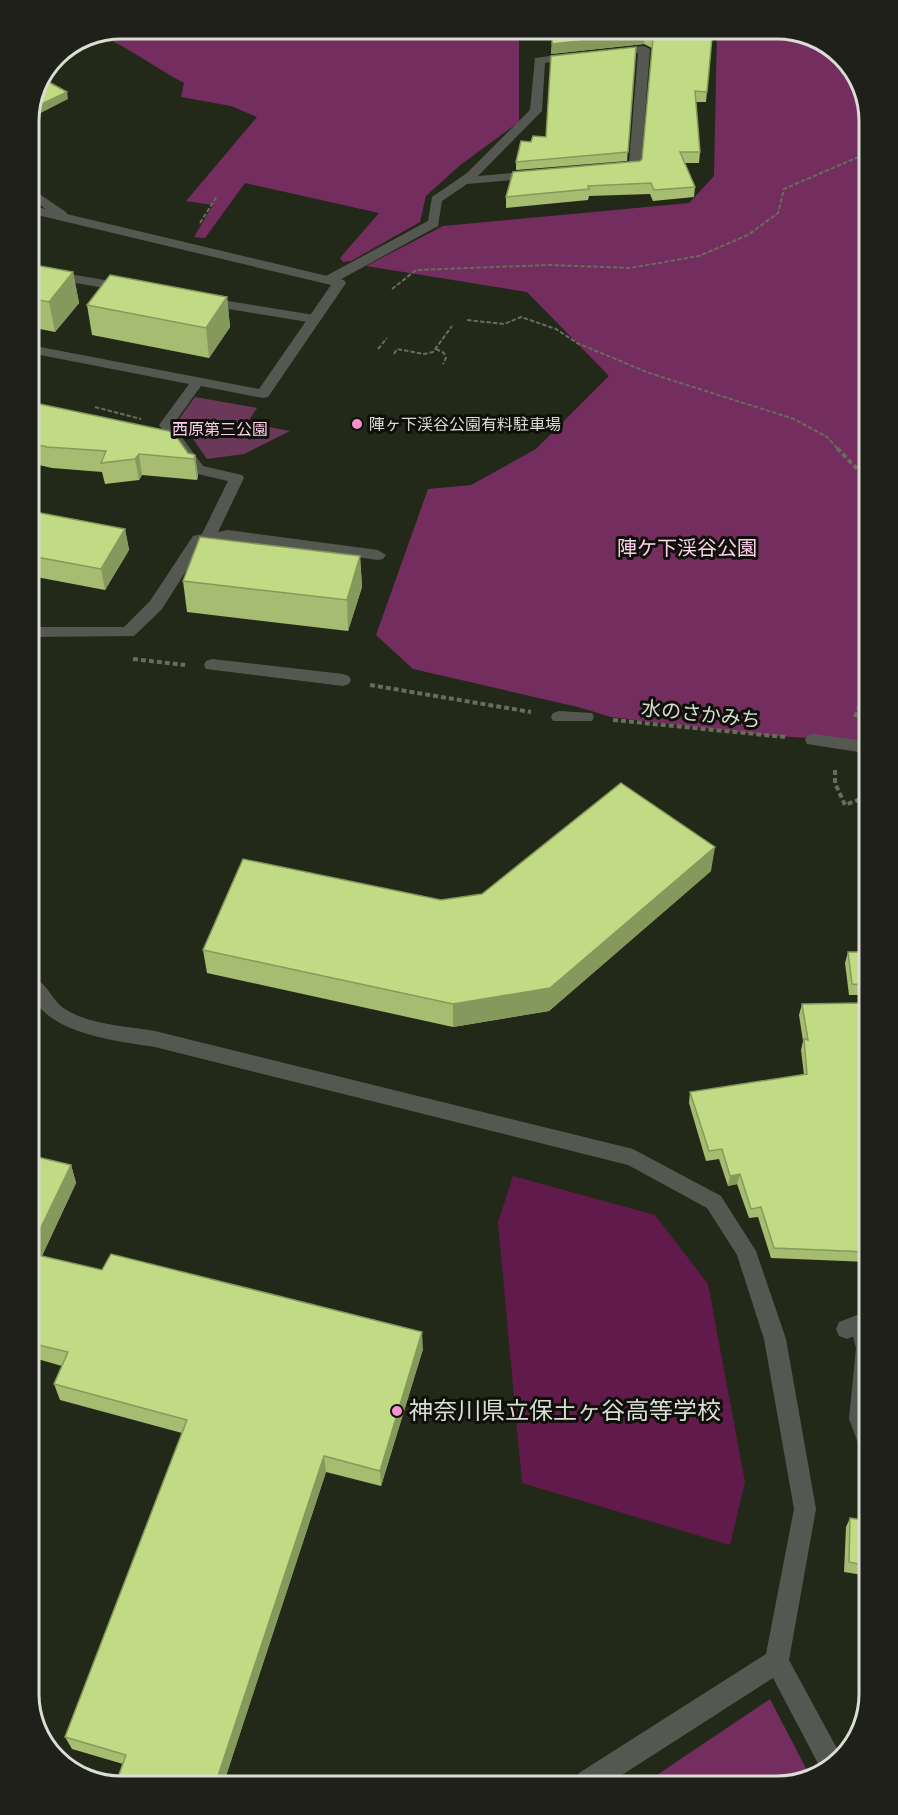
<svg xmlns="http://www.w3.org/2000/svg" width="898" height="1815" viewBox="0 0 898 1815" font-family="'IBM Plex Sans','Noto Sans JP',sans-serif">
  <style>
    .green { fill: #6b385a }
    .forest { fill: #742d5f }
    .water { fill: #601a4c }
    .lines { fill: none; stroke-linecap: round; stroke-linejoin: round }
    .path-far1 { stroke: #676c5d; stroke-width: 2; stroke-dasharray: 4.5 2; stroke-linecap: butt }
    .path { stroke: #676c5d; stroke-width: 4; stroke-dasharray: 5 3; stroke-linecap: butt }
    .lane { fill: #555850; fill-rule: evenodd }
    .street { fill: #555850; fill-rule: evenodd }
    .wall { fill: #a5bc71 }
    .shaded-wall { fill: #86995c }
    .building { fill: #c0db83; stroke: #86995c; stroke-width: 1.5 }
    .poi-dot { fill: #f591d3; stroke: #0e1009; stroke-width: 2 }
    .labels { text-anchor: middle; stroke-width: 6; stroke-linejoin: round; paint-order: stroke }
    .far-poi-label { font-size: 16px; fill: #daddd3; stroke: #0e1009; text-anchor: start }
    .far-park-label { font-size: 16px; fill: #fbd0ea; stroke: #0e1009 }
    .park-label { font-size: 20px; fill: #fbd0ea; stroke: #0e1009 }
    .street-label { font-size: 20px; fill: #daddd3; stroke: #0e1009 }
    .near-poi-label { font-size: 24px; fill: #daddd3; stroke: #0e1009; text-anchor: start }
    .rim { fill: none; stroke: #daddd3; stroke-width: 3 }
  </style>
  <rect width="100%" height="100%" fill="#232918"/>
  <path class="green" d="M 195,397 L 257,408 L 247,423 L 290,431 L 244,454 L 207,459 L 179,419 Z"/>
  <g class="forest">
    <path d="M 121,29 L 519,29 L 519,122 L 459,166 L 426,196 L 420,222 L 351,261 L 343,262 L 340,258 L 379,213 L 245,183 L 205,238 L 194,237 L 213,205 L 186,201 L 257,117 L 231,106 L 181,97 L 184,83 C 156,68 131,49 102,36 Z"/>
    <path d="M 717,29 L 783,29 L 833,47 L 863,86 L 865,741 L 773,736 L 611,717 L 578,707 L 413,669 L 376,635 L 428,489 L 471,485 L 536,449 L 609,376 L 527,292 L 366,266 L 443,226 L 689,203 L 714,176 Z"/>
    <path d="M 770,1699 L 812,1780 L 648,1781 Z"/>
  </g>
  <path class="water" d="M 513,1176 L 655,1215 L 708,1284 L 745,1482 L 730,1545 L 522,1483 L 498,1222 Z"/>
  <g class="lines">
    <g class="path-far1">
      <path d="M 200,223 L 217,196"/>
      <path d="M 392,289 L 416,270 L 550,265 L 630,268 L 699,256 L 748,235 L 778,213 L 784,189 L 863,155"/>
      <path d="M 467,320 L 504,324 L 521,317 L 556,329 L 577,343 L 649,373 L 794,419 L 827,437 L 838,449"/>
      <path d="M 378,349 L 387,338"/>
      <path d="M 436,349 L 444,353 L 446,358 L 443,364"/>
      <path d="M 394,354 L 397,349 L 424,354 L 433,352 L 452,326"/>
      <path d="M 95,407 L 141,419"/>
    </g>
    <g class="path">
      <path d="M 837,448 L 864,476"/>
      <path d="M 133,659 L 185,665"/>
      <path d="M 370,685 L 531,712"/>
      <path d="M 855,717 L 865,692"/>
      <path d="M 613,720 L 785,737"/>
      <path d="M 835,770 L 835,783 L 845,805 L 866,797"/>
      <path d="M 866,812 L 864,817 L 866,819"/>
    </g>
    <g class="lane">
      <path d="M 644,46 L 650,49 L 641,166 C 635,172 620,172 612,170 L 612,164 L 629,163 L 638,53 L 613,55 L 607,52 L 613,49 Z"/>
      <path d="M 573,53 L 579,56 L 577,58 L 545,63 L 542,111 L 478,176 L 534,171 L 538,172 L 540,175 L 538,178 L 467,184 L 442,201 L 438,226 L 334,283 L 324,283 L 322,280 L 324,277 L 428,221 L 432,197 L 467,173 L 530,110 L 535,58 Z"/>
      <path d="M 29,187 L 66,212 L 68,215 L 66,218 L 58,218 L 29,197 Z"/>
      <path d="M 36,206 L 42,210 L 33,221 L 29,222 L 29,210 Z"/>
      <path d="M 29,267 L 128,284 L 135,288 L 128,292 L 29,275 Z"/>
      <path d="M 203,297 L 314,315 L 321,319 L 314,323 L 198,304 L 196,301 Z"/>
      <path d="M 861,1314 L 868,1317 L 868,1452 L 860,1448 L 849,1419 L 856,1348 L 850,1324 L 853,1317 Z"/>
    </g>
    <g class="street">
      <path d="M 29,205 L 344,280 L 346,283 L 268,397 L 263,398 L 201,386 L 173,425 L 203,466 L 242,475 L 244,478 L 218,532 L 228,530 L 378,550 L 386,555 L 383,559 L 378,560 L 228,540 L 203,544 L 162,609 L 134,636 L 31,637 L 31,627 L 124,627 L 150,601 L 193,536 L 202,534 L 228,481 L 193,473 L 159,425 L 189,384 L 30,353 L 30,345 L 259,389 L 331,285 L 29,213 Z"/>
      <path d="M 212,659 L 343,674 L 349,676 L 351,680 L 349,684 L 343,686 L 206,669 L 204,665 L 206,661 Z"/>
      <path d="M 559,711 L 592,713 L 594,717 L 592,721 L 553,721 L 551,717 L 553,713 Z"/>
      <path d="M 813,734 L 865,741 L 865,753 L 807,744 L 805,740 L 807,736 Z"/>
      <path d="M 32,977 C 47,982 52,1001 65,1009 C 90,1025 126,1026 155,1031 L 633,1149 L 721,1196 L 756,1251 L 786,1339 L 816,1509 L 789,1660 L 841,1756 L 822,1771 L 773,1678 L 611,1782 L 576,1782 L 579,1773 L 766,1654 L 794,1509 L 764,1339 L 737,1255 L 707,1208 L 628,1165 L 155,1047 C 118,1041 54,1035 34,999 C 31,994 32,983 32,977 Z"/>
      <path d="M 868,1311 L 868,1331 L 847,1339 L 839,1336 L 836,1329 L 839,1322 Z"/>
    </g>
  </g>
  <g class="wall">
    <path d="M 553,29 L 712,37 L 706,102 L 696,102 L 700,152 L 699,163 L 685,163 L 695,187 L 694,197 L 653,201 L 650,194 L 589,196 L 588,200 L 506,208 L 506,197 L 640,161 L 642,159 L 652,48 L 644,44 L 551,54 Z"/>
    <path d="M 636,47 L 627,161 L 516,170 L 516,162 L 531,142 L 546,137 Z"/>
    <path d="M 29,264 L 73,272 L 79,303 L 55,332 L 30,327 Z"/>
    <path d="M 227,297 L 230,327 L 209,358 L 92,335 L 87,305 Z"/>
    <path d="M 30,402 L 195,455 L 198,476 L 197,480 L 142,475 L 139,480 L 105,484 L 102,472 L 52,468 L 30,463 Z"/>
    <path d="M 30,511 L 125,529 L 129,550 L 105,590 L 31,576 Z"/>
    <path d="M 360,556 L 362,587 L 348,631 L 187,612 L 183,581 Z"/>
    <path d="M 711,871 L 549,1011 L 453,1027 L 207,973 L 203,950 L 441,900 Z"/>
    <path d="M 848,952 L 866,952 L 866,995 L 849,995 L 845,963 Z"/>
    <path d="M 802,1004 L 867,1049 L 868,1262 L 771,1258 L 758,1217 L 749,1218 L 737,1184 L 728,1186 L 719,1159 L 706,1161 L 689,1103 L 690,1092 L 804,1075 L 801,1050 L 803,1041 L 799,1015 Z"/>
    <path d="M 33,1156 L 71,1165 L 76,1183 L 42,1256 L 423,1349 L 381,1486 L 326,1472 L 223,1785 L 115,1786 L 123,1764 L 72,1749 L 65,1737 L 182,1433 L 60,1400 L 54,1384 L 62,1366 L 34,1358 Z"/>
    <path d="M 850,1518 L 869,1521 L 869,1576 L 844,1572 L 846,1527 Z"/>
  </g>
  <g class="shaded-wall">
    <path d="M 645,34 L 644,44 L 551,54 L 552,44 Z"/>
    <path d="M 67,92 L 68,99 L 29,119 L 29,115 L 31,109 Z"/>
    <path d="M 73,272 L 79,303 L 55,332 L 49,302 Z"/>
    <path d="M 227,297 L 230,327 L 209,358 L 206,328 Z"/>
    <path d="M 139,454 L 142,475 L 139,480 L 135,459 Z"/>
    <path d="M 195,455 L 198,476 L 197,480 L 194,459 Z"/>
    <path d="M 125,529 L 129,550 L 105,590 L 101,569 Z"/>
    <path d="M 360,556 L 362,587 L 348,631 L 347,600 Z"/>
    <path d="M 715,847 L 711,871 L 549,1011 L 453,1027 L 453,1004 Z"/>
    <path d="M 71,1165 L 76,1183 L 35,1270 L 33,1265 L 33,1244 Z"/>
    <path d="M 740,1174 L 737,1184 L 728,1186 L 730,1176 Z"/>
    <path d="M 422,1332 L 423,1349 L 381,1486 L 380,1471 Z"/>
    <path d="M 324,1456 L 326,1472 L 223,1785 L 215,1785 Z"/>
  </g>
  <g class="building">
    <path d="M 553,29 L 707,29 L 712,37 L 707,92 L 695,91 L 700,152 L 680,152 L 695,187 L 654,190 L 651,183 L 588,186 L 589,189 L 506,197 L 513,172 L 640,161 L 642,159 L 653,38 L 645,34 L 552,44 Z"/>
    <path d="M 636,47 L 628,152 L 516,162 L 521,141 L 531,142 L 533,136 L 546,137 L 551,56 Z"/>
    <path d="M 45,80 L 67,92 L 31,109 Z"/>
    <path d="M 29,264 L 73,272 L 49,302 L 29,298 Z"/>
    <path d="M 110,275 L 227,297 L 206,328 L 87,305 Z"/>
    <path d="M 30,402 L 173,432 L 188,453 L 195,455 L 194,459 L 139,454 L 135,459 L 101,463 L 106,451 L 47,447 L 30,443 Z"/>
    <path d="M 30,511 L 125,529 L 101,569 L 31,556 Z"/>
    <path d="M 200,537 L 360,556 L 347,600 L 183,581 Z"/>
    <path d="M 621,783 L 715,847 L 550,988 L 453,1004 L 203,950 L 243,859 L 441,900 L 482,894 Z"/>
    <path d="M 848,952 L 866,952 L 866,985 L 852,984 Z"/>
    <path d="M 861,1003 L 867,1049 L 868,1252 L 774,1248 L 761,1207 L 751,1209 L 740,1174 L 730,1176 L 722,1149 L 709,1151 L 690,1092 L 807,1074 L 804,1039 L 808,1040 L 802,1004 Z"/>
    <path d="M 33,1156 L 71,1165 L 33,1244 Z"/>
    <path d="M 33,1254 L 102,1270 L 111,1254 L 422,1332 L 380,1471 L 324,1456 L 215,1785 L 115,1786 L 126,1755 L 65,1737 L 187,1420 L 54,1384 L 68,1352 L 34,1344 Z"/>
    <path d="M 850,1518 L 869,1521 L 869,1566 L 849,1562 Z"/>
  </g>
  <g class="poi-dot">
    <circle cx="357" cy="424" r="6"/>
    <circle cx="397" cy="1411" r="6"/>
  </g>
  <g class="labels">
    <g class="far-poi-label">
      <text x="369" y="430">陣ヶ下渓谷公園有料駐車場</text>
    </g>
    <g class="far-park-label">
      <text x="220" y="435">西原第三公園</text>
    </g>
    <g class="park-label">
      <text x="687" y="555">陣ケ下渓谷公園</text>
    </g>
    <g class="street-label">
      <text transform="translate(701 714) rotate(6)" y="7">水のさかみち</text>
    </g>
    <g class="near-poi-label">
      <text x="409" y="1419">神奈川県立保土ヶ谷高等学校</text>
    </g>
  </g>
  <path d="M0 0H898V1815H0ZM121 39H777A82 82 0 0 1 859 121V1694A82 82 0 0 1 777 1776H121A82 82 0 0 1 39 1694V121A82 82 0 0 1 121 39Z" fill="#1e2019" fill-rule="evenodd"/>
  <path class="rim" d="M121 39H777A82 82 0 0 1 859 121V1694A82 82 0 0 1 777 1776H121A82 82 0 0 1 39 1694V121A82 82 0 0 1 121 39Z"/>
</svg>
